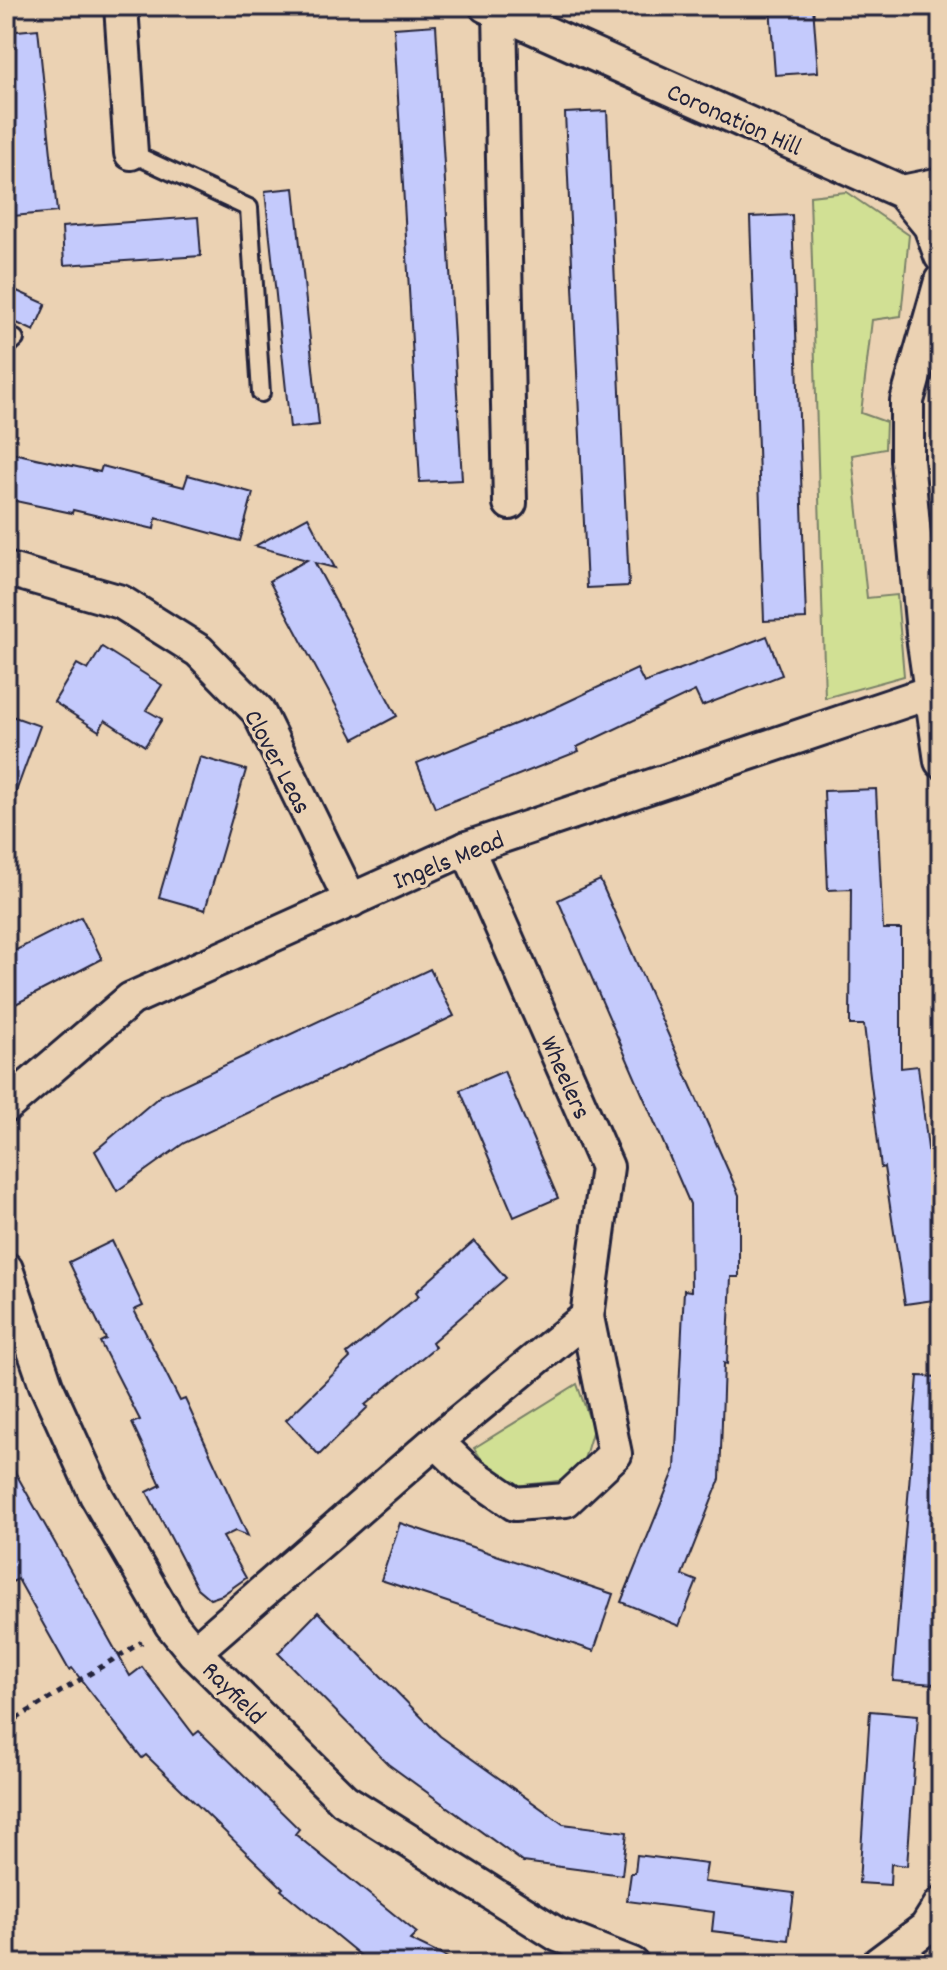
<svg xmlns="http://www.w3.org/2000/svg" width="947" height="1970" viewBox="0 0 947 1970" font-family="Dekko,sans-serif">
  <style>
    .green { fill: #d1e094; stroke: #7a8168; stroke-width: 2 }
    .building { fill: #c4cafc; stroke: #22223b; stroke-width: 2 }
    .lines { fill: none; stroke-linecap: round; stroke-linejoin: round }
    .lane-casing { stroke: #22223b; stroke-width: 22 }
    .street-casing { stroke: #22223b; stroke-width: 38 }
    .path { stroke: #22223b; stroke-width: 5; stroke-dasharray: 6 6; stroke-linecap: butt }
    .lane { stroke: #ebd2b3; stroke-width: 16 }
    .street { stroke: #ebd2b3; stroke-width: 32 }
    .labels { text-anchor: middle; stroke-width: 6; stroke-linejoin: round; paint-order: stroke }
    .street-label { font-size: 26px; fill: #22223b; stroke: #ebd2b3 }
  </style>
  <rect width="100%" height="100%" fill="#ebd2b3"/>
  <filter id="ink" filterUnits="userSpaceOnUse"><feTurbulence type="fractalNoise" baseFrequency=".0125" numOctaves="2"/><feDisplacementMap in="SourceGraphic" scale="16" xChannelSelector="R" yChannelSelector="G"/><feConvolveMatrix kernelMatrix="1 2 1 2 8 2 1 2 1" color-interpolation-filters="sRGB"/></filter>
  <g filter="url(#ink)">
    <g class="green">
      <path d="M 846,192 L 909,235 L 901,316 L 872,320 L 861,413 L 886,422 L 885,449 L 852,455 L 867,598 L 897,595 L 904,676 L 825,698 L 810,196 Z"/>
      <path d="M 577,1384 L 593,1429 L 583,1463 L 566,1480 L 516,1486 L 491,1474 L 474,1448 Z"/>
    </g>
    <g class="building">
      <path d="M 770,6 L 813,6 L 818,72 L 775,75 Z"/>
      <path d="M 436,25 L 462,480 L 420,482 L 394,28 Z"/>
      <path d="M 38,29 L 57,212 L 13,216 L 6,146 L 6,32 Z"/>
      <path d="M 607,111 L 629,586 L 587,588 L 565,113 Z"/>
      <path d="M 294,188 L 319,425 L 290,428 L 265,191 Z"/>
      <path d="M 792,215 L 806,619 L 764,621 L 750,217 Z"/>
      <path d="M 198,217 L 201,256 L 64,265 L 62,227 Z"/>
      <path d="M 6,286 L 46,304 L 34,331 L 6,318 Z"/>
      <path d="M 13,453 L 100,472 L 102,466 L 184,487 L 188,475 L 253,493 L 240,541 L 156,518 L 154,529 L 73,510 L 72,513 L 6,499 Z"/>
      <path d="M 308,517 L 335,568 L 315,563 L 397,716 L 354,739 L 269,581 L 307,560 L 255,546 Z"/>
      <path d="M 767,636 L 782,675 L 702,706 L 695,691 L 577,747 L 579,751 L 435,808 L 417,763 L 550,710 L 637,669 L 644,683 Z"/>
      <path d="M 102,647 L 162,685 L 146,710 L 162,719 L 145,746 L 105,720 L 99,731 L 54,702 L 77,664 L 88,670 Z"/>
      <path d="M 6,714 L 40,726 L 10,808 L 6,808 Z"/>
      <path d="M 200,757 L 246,770 L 205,910 L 159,897 Z"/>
      <path d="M 876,789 L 883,929 L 901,929 L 901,1068 L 918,1066 L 934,1198 L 941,1232 L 941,1299 L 905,1304 L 884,1167 L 881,1168 L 864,1025 L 850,1025 L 851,889 L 828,890 L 824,791 Z"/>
      <path d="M 600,880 L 739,1195 L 739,1277 L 731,1277 L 727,1364 L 724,1363 L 720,1479 L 682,1575 L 697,1581 L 679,1626 L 621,1602 L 675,1469 L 684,1290 L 691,1291 L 690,1204 L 558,900 Z"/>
      <path d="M 81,917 L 102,959 L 6,1009 L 6,955 Z"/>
      <path d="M 430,969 L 454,1016 L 184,1143 L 117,1191 L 95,1151 L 161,1095 Z"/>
      <path d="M 504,1071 L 558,1198 L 514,1217 L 460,1090 Z"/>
      <path d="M 112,1241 L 143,1306 L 134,1310 L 180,1401 L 185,1399 L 248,1536 L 235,1531 L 223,1537 L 246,1578 L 222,1595 L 210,1599 L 197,1588 L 147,1492 L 161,1485 L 132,1423 L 140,1420 L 100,1342 L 106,1339 L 69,1262 Z"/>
      <path d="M 474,1241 L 506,1278 L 432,1342 L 435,1347 L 365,1405 L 368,1407 L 319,1455 L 286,1420 L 350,1358 L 347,1354 L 419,1296 L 416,1292 Z"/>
      <path d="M 918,1376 L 941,1377 L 941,1610 L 935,1684 L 893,1681 Z"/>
      <path d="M 6,1456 L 130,1676 L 142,1667 L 194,1735 L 199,1731 L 299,1829 L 295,1834 L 417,1933 L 410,1940 L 460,1964 L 371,1964 L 281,1890 L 283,1888 L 146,1755 L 142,1758 L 72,1668 L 69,1670 L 18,1579 L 6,1585 Z"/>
      <path d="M 400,1523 L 613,1594 L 594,1651 L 381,1580 Z"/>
      <path d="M 318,1612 L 440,1736 L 563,1824 L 627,1832 L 622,1875 L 523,1862 L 388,1764 L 278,1653 Z"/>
      <path d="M 870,1711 L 918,1715 L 907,1866 L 891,1864 L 890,1885 L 859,1883 Z"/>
      <path d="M 637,1855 L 707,1864 L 704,1882 L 794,1893 L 788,1940 L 712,1931 L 714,1912 L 627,1901 L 631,1873 L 635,1873 Z"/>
    </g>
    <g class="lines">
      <g class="lane-casing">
        <g id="lane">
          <path d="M 131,153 L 249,208 L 261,393"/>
          <path d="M 6,347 L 15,339"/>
        </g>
      </g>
      <g class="street-casing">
        <g id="street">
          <path d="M 121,6 L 131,153"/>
          <path d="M 486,6 L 902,192 L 930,226 L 941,256"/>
          <path d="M 500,12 L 510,503"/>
          <path d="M 902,192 L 941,184"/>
          <path d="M 941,281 L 907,401 L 907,460 L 924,643 L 941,761"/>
          <path d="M 6,569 L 121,602 L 199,651 L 258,711 L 351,901"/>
          <path d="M 6,1106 L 131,999 L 467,848 L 931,692"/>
          <path d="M 6,1269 L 46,1385 L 96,1495 L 171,1624 L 194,1652 L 344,1800 L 558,1935 L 632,1964"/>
          <path d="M 436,1441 L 467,1471 L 515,1504 L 566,1500 L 615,1454 L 587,1317"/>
          <path d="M 194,1652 L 436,1441 L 587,1317 L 607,1167 L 467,848"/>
          <path d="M 878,1964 L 926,1928 L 941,1904"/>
        </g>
      </g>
      <path class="path" d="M 6,1725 L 142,1642"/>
      <use href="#lane" class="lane"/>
      <use href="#street" class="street"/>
    </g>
  </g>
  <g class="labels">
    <g class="street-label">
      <text transform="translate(735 118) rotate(24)" y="9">Coronation Hill</text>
      <text transform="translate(279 761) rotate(62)" y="9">Clover Leas</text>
      <text transform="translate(448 859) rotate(-22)" y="9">Ingels Mead</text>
      <text transform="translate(567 1077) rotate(66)" y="9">Wheelers</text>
      <text transform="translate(235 1692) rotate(45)" y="9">Rayfield</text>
    </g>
  </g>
  <rect width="947" height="1970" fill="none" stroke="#ebd2b3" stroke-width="32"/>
  <rect x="16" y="16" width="915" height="1938" fill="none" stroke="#22223b" stroke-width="3" filter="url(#ink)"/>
</svg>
